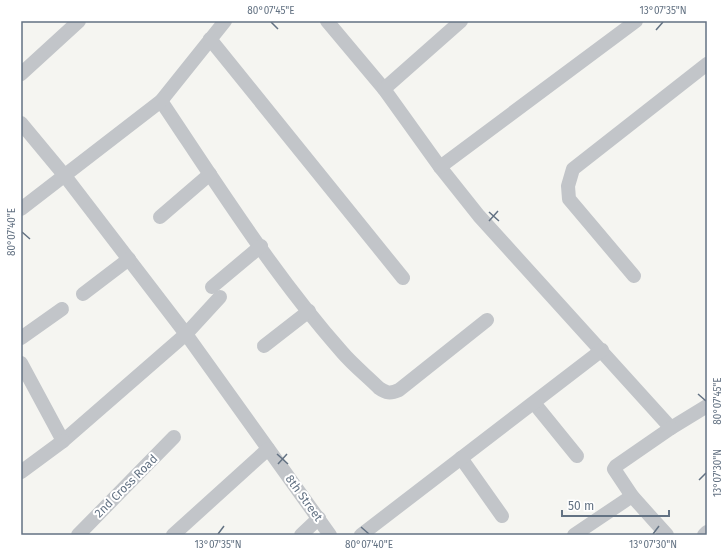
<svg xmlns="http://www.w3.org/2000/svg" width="728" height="556" viewBox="0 0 728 556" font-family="'Fira Sans',sans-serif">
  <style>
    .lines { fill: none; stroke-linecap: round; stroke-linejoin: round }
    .minor { stroke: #c2c5c9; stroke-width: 14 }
    .ticks { fill: none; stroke: #637283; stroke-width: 1.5 }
    .labels { text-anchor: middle; stroke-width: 4; stroke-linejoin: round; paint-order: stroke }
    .street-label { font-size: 12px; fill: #637283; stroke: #fff }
    .neatline { fill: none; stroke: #637283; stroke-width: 1.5 }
    .ticks-label { font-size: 10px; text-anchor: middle; fill: #637283 }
  </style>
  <rect width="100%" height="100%" fill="#f5f5f1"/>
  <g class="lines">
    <g class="minor">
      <path d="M 327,21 L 384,89"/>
      <path d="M 461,21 L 384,89 L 440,167 L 479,216 L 671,428 L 707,406"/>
      <path d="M 210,39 L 403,278"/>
      <path d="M 21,74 L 79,21"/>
      <path d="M 161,101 C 218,186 274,275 342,352 C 353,365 367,376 379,388 C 386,393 390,394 399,390 L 487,320"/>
      <path d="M 21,123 L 65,176 L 186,334 L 330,535"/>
      <path d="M 440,167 L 636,21"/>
      <path d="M 21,209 L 161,101 L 225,21"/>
      <path d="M 160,217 L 210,174"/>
      <path d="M 634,276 L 569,199 L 568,186 L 573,169 L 707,64"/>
      <path d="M 212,287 L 261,246"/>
      <path d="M 83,294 L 129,259"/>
      <path d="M 21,338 L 62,309"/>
      <path d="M 264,346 L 309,311"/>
      <path d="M 21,363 L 63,441 L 186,334 L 220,297"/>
      <path d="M 534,403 L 577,456"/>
      <path d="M 461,458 L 502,516"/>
      <path d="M 21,472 L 63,441"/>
      <path d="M 78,535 L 174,437"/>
      <path d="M 173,535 L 268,449"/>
      <path d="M 301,535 L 319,518"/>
      <path d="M 361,535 L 602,350"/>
      <path d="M 574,535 L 632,496"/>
      <path d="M 667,535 L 632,496 L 614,469 L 616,466 L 671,428"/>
      <path d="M 704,535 L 707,532"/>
    </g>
  </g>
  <path class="ticks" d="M 271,22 L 278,29M 656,30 L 663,22M 489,212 L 499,221M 489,221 L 498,211M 22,232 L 30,239M 698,394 L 706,401M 277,454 L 288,464M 278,464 L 287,454M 699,480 L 706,473M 361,527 L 369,534M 218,534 L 224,526M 653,534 L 659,526"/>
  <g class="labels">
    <g class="street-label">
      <text transform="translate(126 486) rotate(-45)" y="4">2nd Cross Road</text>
      <text transform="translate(304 498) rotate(54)" y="4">8th Street</text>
    </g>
  </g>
  <rect width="728" height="556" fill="none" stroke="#ffffff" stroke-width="44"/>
  <path d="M562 510v6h107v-6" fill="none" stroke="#637283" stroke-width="2"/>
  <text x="568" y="510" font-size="12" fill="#637283" stroke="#ffffff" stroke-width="3" paint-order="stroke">50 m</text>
  <rect x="22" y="22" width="684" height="512" class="neatline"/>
  <g class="ticks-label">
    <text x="271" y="14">80°07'45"E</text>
    <text x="663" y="14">13°07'35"N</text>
    <text transform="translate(11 232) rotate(-90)" y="4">80°07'40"E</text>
    <text transform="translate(717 401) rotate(-90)" y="4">80°07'45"E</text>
    <text transform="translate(717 473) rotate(-90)" y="4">13°07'30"N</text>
    <text x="218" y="548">13°07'35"N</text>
    <text x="369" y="548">80°07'40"E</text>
    <text x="653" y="548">13°07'30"N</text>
  </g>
</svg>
